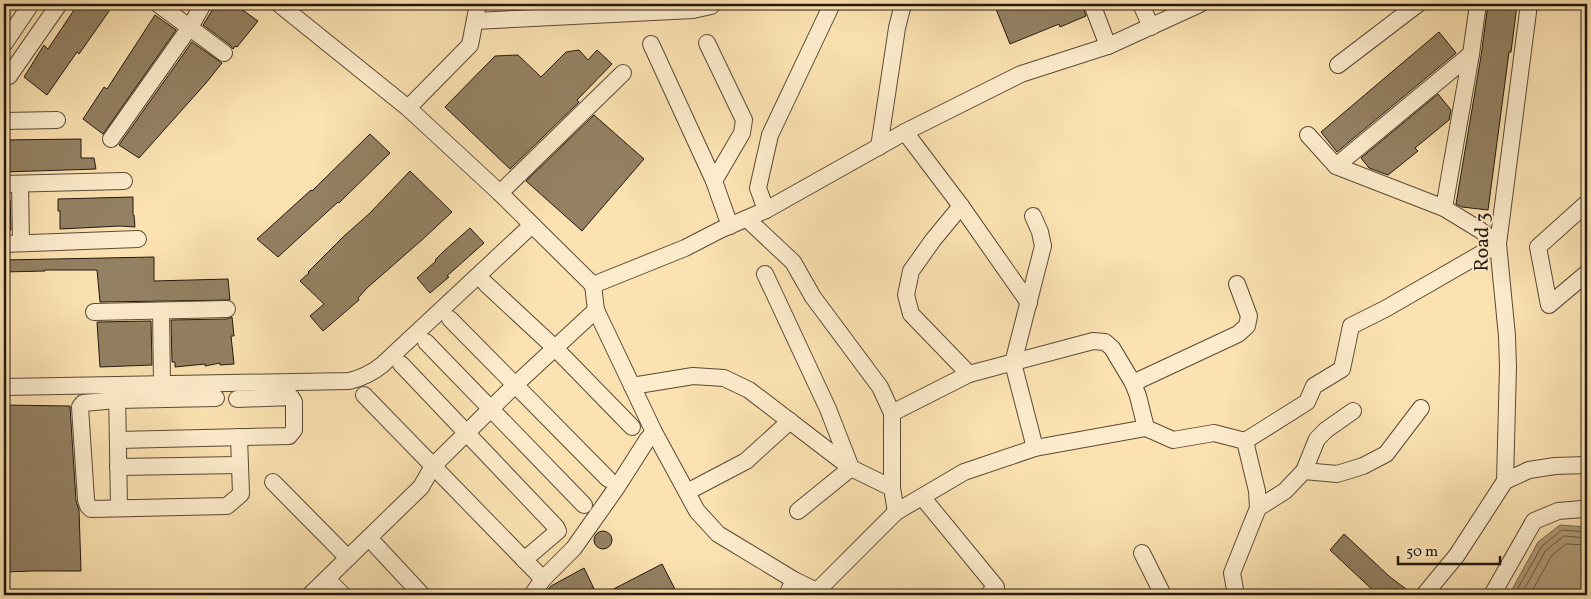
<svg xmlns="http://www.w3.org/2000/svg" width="1591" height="599" viewBox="0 0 1591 599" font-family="Vollkorn,serif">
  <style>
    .water { fill: #b29d7a; stroke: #79684f }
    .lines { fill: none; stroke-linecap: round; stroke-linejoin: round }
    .shore { stroke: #6a5a44; stroke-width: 1 }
    .building { fill: #948163; stroke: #23180e }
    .minor-casing { stroke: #594a37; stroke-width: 18 }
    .minor { stroke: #fdeccc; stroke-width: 16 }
    .labels { text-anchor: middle; stroke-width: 4; stroke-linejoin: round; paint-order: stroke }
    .street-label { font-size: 20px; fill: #23180e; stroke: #fdeccc }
  </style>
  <rect width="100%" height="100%" fill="#fce2b1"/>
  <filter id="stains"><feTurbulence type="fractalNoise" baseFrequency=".004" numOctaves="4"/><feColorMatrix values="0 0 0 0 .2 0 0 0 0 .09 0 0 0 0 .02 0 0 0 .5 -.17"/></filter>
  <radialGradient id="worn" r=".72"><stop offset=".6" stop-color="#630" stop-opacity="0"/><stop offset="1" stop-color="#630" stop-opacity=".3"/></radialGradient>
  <path class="water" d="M 1560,525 L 1587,527 L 1587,595 L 1509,595 L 1538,542 Z"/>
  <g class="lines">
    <g class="shore">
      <path d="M 1514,595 L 1542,546 L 1562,530 L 1587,532"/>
      <path d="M 1521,595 L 1546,550 L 1564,536 L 1587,538"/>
      <path d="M 1530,595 L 1552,555 L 1566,544 L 1587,545"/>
    </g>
  </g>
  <g class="building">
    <path d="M 78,4 L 114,4 L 79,54 L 77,52 L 47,95 L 24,77 L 44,45 L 48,49 Z"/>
    <path d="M 216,4 L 234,4 L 258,21 L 237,47 L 235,46 L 233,49 L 230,45 L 203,25 Z"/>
    <path d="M 994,4 L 1082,4 L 1086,16 L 1060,27 L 1059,24 L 1010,44 Z"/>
    <path d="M 1488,4 L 1517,5 L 1511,52 L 1509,52 L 1488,210 L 1462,207 L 1456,204 L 1481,56 Z"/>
    <path d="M 155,15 L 176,30 L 103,134 L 83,119 L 104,87 L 107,89 Z"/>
    <path d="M 1439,32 L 1456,53 L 1337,152 L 1321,132 Z"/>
    <path d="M 192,42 L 222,63 L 206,83 L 139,158 L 119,145 Z"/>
    <path d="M 579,50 L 588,60 L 597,50 L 612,64 L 577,100 L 579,102 L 510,169 L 445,107 L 495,56 L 518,55 L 541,77 L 566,52 Z"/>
    <path d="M 1438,94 L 1451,110 L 1449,120 L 1415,148 L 1418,151 L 1388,175 L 1369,168 L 1361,158 Z"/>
    <path d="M 594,115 L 644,159 L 582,231 L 526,181 Z"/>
    <path d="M 370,134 L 390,153 L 346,196 L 339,203 L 338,202 L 278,257 L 257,239 L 311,190 L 312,191 Z"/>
    <path d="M 81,139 L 81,158 L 94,158 L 96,169 L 4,172 L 4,140 Z"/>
    <path d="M 410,171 L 452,212 L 423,239 L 367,288 L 358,298 L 359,300 L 323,331 L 310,316 L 324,304 L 300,281 L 309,273 L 308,272 L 343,237 L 370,213 Z"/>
    <path d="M 133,197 L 133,215 L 134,215 L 135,227 L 120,226 L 60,229 L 60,211 L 58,211 L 58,199 Z"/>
    <path d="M 4,200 L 10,200 L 11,230 L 4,229 Z"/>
    <path d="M 470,228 L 484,243 L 447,276 L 449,277 L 430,293 L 417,278 L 436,261 L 435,260 L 444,251 Z"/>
    <path d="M 154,257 L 154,281 L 228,279 L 230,300 L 100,302 L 97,270 L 45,270 L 45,271 L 4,272 L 4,260 Z"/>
    <path d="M 232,317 L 234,336 L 231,336 L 234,364 L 220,365 L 220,363 L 205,366 L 205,364 L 175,367 L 175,362 L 172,362 L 171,320 L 227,319 Z"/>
    <path d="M 151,321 L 152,365 L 100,367 L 97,322 Z"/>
    <path d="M 4,405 L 70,406 L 76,501 L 79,510 L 81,571 L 31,571 L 4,572 Z"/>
    <circle cx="603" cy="540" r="9"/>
    <path d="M 1344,534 L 1390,577 L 1414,595 L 1378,595 L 1330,550 Z"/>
    <path d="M 662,564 L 678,595 L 602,595 Z"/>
    <path d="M 584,568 L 597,595 L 544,595 L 551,586 Z"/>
  </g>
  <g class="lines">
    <g class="minor-casing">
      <g id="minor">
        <path d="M 158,4 L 224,53"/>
        <path d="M 279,4 L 408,108 L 500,193 L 593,285 L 685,248 L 720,230 L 766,210 L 905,132 L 1021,74 L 1108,46 L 1200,4"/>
        <path d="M 1092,4 L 1108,46"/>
        <path d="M 1141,4 L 1151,27"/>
        <path d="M 475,21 L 693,10 L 711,6 L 713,4"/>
        <path d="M 707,43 L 744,120 L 742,133 L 714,181"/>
        <path d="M 4,44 L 31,4"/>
        <path d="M 651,44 L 714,181 L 730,226"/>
        <path d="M 1471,54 L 1478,4"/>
        <path d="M 1338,65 L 1418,4"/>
        <path d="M 9,76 L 59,4"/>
        <path d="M 408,108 L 470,45 L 478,4"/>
        <path d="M 4,121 L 57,120"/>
        <path d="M 905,132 L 961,206 L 1029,303"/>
        <path d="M 111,139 L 190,27 L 203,4"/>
        <path d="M 879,147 L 897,28 L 903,4"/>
        <path d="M 1336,166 L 1471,54 L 1444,208"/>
        <path d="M 4,184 L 124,181"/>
        <path d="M 20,184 L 21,243"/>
        <path d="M 500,193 L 623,73"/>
        <path d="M 1587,203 L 1538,247 L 1549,305 L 1587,273"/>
        <path d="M 961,206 L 933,240 L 911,271 L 906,295 L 911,314 L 969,374"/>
        <path d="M 766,210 L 758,188 L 770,135 L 832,4"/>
        <path d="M 1033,216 L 1040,232 L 1043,246 L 1013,363 L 1035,448"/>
        <path d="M 747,219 L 793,262 L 813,297 L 880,387 L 892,413 L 892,488 L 896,512"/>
        <path d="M 4,244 L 138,239"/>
        <path d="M 765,274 L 828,409 L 851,468 L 798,511"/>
        <path d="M 485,283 L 555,348 L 632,427"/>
        <path d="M 593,285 L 596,310 L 654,432 L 697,511 L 718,534 L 794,580 L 825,595"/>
        <path d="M 161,311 L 162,384"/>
        <path d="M 94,312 L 227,309"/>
        <path d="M 450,319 L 608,479"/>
        <path d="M 426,342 L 584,505"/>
        <path d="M 401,364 L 556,527 L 558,531 L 524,560"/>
        <path d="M 1133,383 L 1238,334 L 1247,326 L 1249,316 L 1237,284"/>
        <path d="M 632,386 L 693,376 L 724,378 L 749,390 L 851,468 L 892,488"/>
        <path d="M 4,387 L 349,381 C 362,378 372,373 382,365 L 532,225"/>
        <path d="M 117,390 L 119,508"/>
        <path d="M 364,395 L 543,579"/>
        <path d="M 216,398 L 117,400 L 83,403 L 80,407 L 86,500 L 88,506 L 91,509 L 227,506 L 241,494 L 239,437"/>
        <path d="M 892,413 L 969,374 L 1093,341 L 1105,342 L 1112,348 L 1133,383 L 1138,396 L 1146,428"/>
        <path d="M 118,440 L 289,436 L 294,430 L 294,402 L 291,397 L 237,399"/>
        <path d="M 118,467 L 240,465"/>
        <path d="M 1304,471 L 1337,474 L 1363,466 L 1386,454 L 1421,408"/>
        <path d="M 1505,481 L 1529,470 L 1555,466 L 1587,465"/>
        <path d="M 273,482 L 348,558"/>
        <path d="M 687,492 L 746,461 L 790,421"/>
        <path d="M 923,498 L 996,587 L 988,595"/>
        <path d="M 1258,508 L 1285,491 L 1304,471 L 1317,439 L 1326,430 L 1353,411"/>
        <path d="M 369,538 L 422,595"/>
        <path d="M 1142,553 L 1163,595"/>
        <path d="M 327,579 L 343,595"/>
        <path d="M 817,591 L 896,512 L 964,472 L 1035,448 L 1146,428 L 1173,440 L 1214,433 L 1245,441"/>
        <path d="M 310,595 L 421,487 L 433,466 L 515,385 L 596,310"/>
        <path d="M 532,595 L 543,579 L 574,548 L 617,487 L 647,440 L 654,432"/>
        <path d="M 787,595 L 794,580"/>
        <path d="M 1236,595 L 1232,573 L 1258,508 L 1257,491 L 1245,441 L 1307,402 L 1314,386 L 1342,369 L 1351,326 L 1385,309 L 1498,244 L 1480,230 L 1444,208 L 1336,166 L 1308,135"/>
        <path d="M 1424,595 L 1457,555 L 1505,481 L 1508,367 L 1507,336 L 1498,244 L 1529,4"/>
        <path d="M 1492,595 L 1534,521 L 1558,511 L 1582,509 L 1587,511"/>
      </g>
    </g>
    <use href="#minor" class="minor"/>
  </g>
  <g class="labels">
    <g class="street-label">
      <text transform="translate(1481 242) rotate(-89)" y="7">Road 3</text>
    </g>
  </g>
  <rect width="1591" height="599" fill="none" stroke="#fce2b1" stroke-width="20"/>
  <rect x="5" y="5" width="1581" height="589" fill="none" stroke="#23180e" stroke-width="2.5"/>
  <rect x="10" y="10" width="1571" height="579" fill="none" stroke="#23180e"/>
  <path d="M1398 556v8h102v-8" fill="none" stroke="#23180e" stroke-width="2.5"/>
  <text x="1406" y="556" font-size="15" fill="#23180e" stroke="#fdeccc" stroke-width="4" paint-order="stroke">50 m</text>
  <rect width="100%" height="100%" filter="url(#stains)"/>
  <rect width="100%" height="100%" fill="url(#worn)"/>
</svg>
